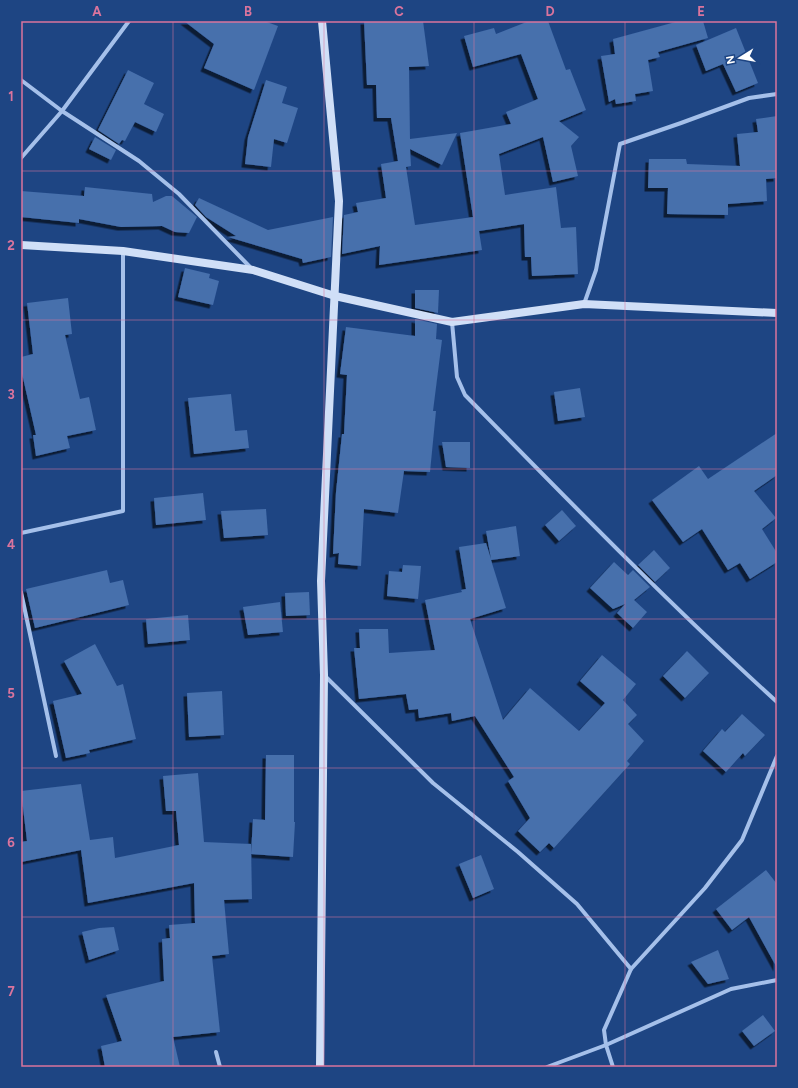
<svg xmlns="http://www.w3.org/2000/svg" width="798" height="1088" viewBox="0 0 798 1088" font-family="Figtree,sans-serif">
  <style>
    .building { fill: #466fac; filter: url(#shadow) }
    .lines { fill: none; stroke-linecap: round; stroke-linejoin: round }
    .street { stroke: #a5c0ea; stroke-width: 4 }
    .secondary { stroke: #d0dff7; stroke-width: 8 }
    .grid { fill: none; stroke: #da749d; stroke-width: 1; stroke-opacity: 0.55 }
    .neatline { fill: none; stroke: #da749d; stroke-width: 1.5 }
    .grid-label { font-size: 13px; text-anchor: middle; font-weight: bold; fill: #da749d }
  </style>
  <defs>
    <filter id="shadow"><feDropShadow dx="-3.5" dy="3.5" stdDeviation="0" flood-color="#0009"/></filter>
  </defs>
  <rect width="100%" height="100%" fill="#1e4583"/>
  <g class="building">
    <path d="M 184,21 L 264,21 L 278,26 L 254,90 L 204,68 L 214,44 Z"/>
    <path d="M 364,21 L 423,21 L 429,66 L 409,67 L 410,139 L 457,133 L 442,165 L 410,149 L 411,166 L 406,167 L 415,225 L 473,217 L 460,133 L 511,124 L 506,112 L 538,99 L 521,54 L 473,67 L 464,36 L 494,28 L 496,34 L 529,21 L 548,21 L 566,70 L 570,69 L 586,110 L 559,121 L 579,137 L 571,146 L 578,176 L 553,182 L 543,137 L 499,154 L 505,195 L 556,187 L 561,228 L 576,227 L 578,274 L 532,276 L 531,257 L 525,257 L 524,224 L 479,231 L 482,250 L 379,265 L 380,246 L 342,254 L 344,215 L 358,212 L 356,203 L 386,198 L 381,164 L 398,161 L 391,118 L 377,118 L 376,85 L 367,85 Z"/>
    <path d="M 679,21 L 703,21 L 708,38 L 658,52 L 660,57 L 648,60 L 653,91 L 635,94 L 636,101 L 616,104 L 615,99 L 609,102 L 601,56 L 615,54 L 613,39 Z"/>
    <path d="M 736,28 L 758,83 L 736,92 L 723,64 L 706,71 L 696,45 Z"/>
    <path d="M 128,70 L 154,83 L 144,104 L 164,114 L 156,132 L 135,122 L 125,141 L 122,140 L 119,144 L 98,130 Z"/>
    <path d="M 266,80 L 287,87 L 282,103 L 298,108 L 287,143 L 274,139 L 271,167 L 245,164 L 248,137 Z"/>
    <path d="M 777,116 L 777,178 L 766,179 L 767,201 L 728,204 L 728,215 L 667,214 L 668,188 L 648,188 L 649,159 L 686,159 L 687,164 L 740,166 L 737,134 L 758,132 L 756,119 Z"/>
    <path d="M 95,137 L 116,150 L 111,160 L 89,149 Z"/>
    <path d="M 85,187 L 152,194 L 153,202 L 166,196 L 172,196 L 197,217 L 189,233 L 175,232 L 162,226 L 121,227 L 79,219 L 79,223 L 21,217 L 21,191 L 84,196 Z"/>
    <path d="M 199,198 L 268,230 L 333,217 L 331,257 L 303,263 L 302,259 L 228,237 L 236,236 L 206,217 L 195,205 Z"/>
    <path d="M 185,268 L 210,274 L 209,278 L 219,281 L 213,305 L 178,297 Z"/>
    <path d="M 415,290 L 439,290 L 438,313 L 415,308 Z"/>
    <path d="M 68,298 L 72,334 L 65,335 L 80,399 L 89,397 L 96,430 L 67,436 L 70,448 L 36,456 L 33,435 L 36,435 L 21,369 L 21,357 L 33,354 L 27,303 Z"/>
    <path d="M 415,319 L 437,324 L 436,339 L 442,340 L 433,411 L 436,411 L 430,472 L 404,471 L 398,513 L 364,509 L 361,566 L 338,564 L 339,553 L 333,554 L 336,492 L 342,434 L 344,434 L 347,375 L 340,374 L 346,327 L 415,336 Z"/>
    <path d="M 580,388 L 585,417 L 558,421 L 554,392 Z"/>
    <path d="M 231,394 L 235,431 L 247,430 L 249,448 L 194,454 L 188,398 Z"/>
    <path d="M 777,433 L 777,475 L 754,491 L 776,518 L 762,529 L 777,553 L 777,562 L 750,579 L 740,563 L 728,570 L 702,529 L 683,542 L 652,500 L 699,466 L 708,479 Z"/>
    <path d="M 442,442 L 470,442 L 470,468 L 446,467 Z"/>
    <path d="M 203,493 L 206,520 L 156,525 L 154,498 Z"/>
    <path d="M 266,509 L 268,535 L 224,538 L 221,511 Z"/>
    <path d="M 562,510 L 576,526 L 559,541 L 545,525 Z"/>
    <path d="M 516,526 L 520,556 L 491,560 L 506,608 L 470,619 L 503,720 L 530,688 L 579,731 L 605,703 L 580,681 L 602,655 L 636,684 L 623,700 L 637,715 L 628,724 L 644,741 L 627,761 L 630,764 L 554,848 L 549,843 L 540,852 L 518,831 L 530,818 L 508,781 L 514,777 L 475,716 L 452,721 L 451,713 L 419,718 L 418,709 L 409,710 L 406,694 L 359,699 L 354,648 L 360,648 L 359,629 L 388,629 L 389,653 L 435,650 L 425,600 L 462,592 L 461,590 L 466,589 L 459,547 L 486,543 L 491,559 L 486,531 Z"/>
    <path d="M 654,550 L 670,568 L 655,582 L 638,565 Z"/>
    <path d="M 614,562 L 628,575 L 633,570 L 650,587 L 634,600 L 647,612 L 633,628 L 617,613 L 625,604 L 613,609 L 590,588 Z"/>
    <path d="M 403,565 L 421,566 L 418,599 L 387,596 L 389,571 L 402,572 Z"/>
    <path d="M 107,570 L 110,583 L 123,580 L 129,605 L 35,628 L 26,589 Z"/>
    <path d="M 309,592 L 310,615 L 286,616 L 285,593 Z"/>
    <path d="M 280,602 L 283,632 L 248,635 L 243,607 Z"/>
    <path d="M 188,615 L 190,640 L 148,644 L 146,619 Z"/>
    <path d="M 95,644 L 117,686 L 123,684 L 136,739 L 89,750 L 90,753 L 66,758 L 53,701 L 82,694 L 64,661 Z"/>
    <path d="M 687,651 L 709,673 L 685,698 L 663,676 Z"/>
    <path d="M 222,691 L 224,735 L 189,737 L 187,693 Z"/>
    <path d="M 742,714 L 765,735 L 745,756 L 743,753 L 726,772 L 703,751 L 722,729 L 725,732 Z"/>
    <path d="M 266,755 L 294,755 L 294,822 L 295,822 L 293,857 L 251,854 L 253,819 L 265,820 Z"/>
    <path d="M 198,773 L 204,842 L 251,844 L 252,899 L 224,900 L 229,954 L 212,956 L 220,1032 L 173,1037 L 180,1067 L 105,1067 L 101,1046 L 122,1041 L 106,995 L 164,981 L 162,939 L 170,938 L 169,925 L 195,923 L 194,883 L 88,903 L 81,850 L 21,862 L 21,842 L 27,841 L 21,791 L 81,784 L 90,840 L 113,837 L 115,858 L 179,845 L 176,811 L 166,811 L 163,776 Z"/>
    <path d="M 481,855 L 494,889 L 473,898 L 459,864 Z"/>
    <path d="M 766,870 L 777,884 L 777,968 L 749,917 L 732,930 L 716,909 Z"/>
    <path d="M 114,927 L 119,950 L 89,960 L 82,932 L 99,928 Z"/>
    <path d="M 718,950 L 729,979 L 708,984 L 691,962 Z"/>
    <path d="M 763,1015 L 775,1031 L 754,1046 L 742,1031 Z"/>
  </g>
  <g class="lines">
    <g class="street">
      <path d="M 21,80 L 62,111 L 139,161 L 179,194 L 251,268"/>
      <path d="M 21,158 L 62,111 L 129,21"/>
      <path d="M 584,304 L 596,270 L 620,144 L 681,123 L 749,98 L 777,94"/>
      <path d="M 452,322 L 457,377 L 465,395 C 567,499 669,604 777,702"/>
      <path d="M 21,533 L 123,511 L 123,251"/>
      <path d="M 21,592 L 56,756"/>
      <path d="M 324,675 L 433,783 L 518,852 L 577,904 L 631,969"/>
      <path d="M 216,1052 L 220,1067"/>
      <path d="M 547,1067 L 606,1045 L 731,989 L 777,980"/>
      <path d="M 613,1067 L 606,1045 L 604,1030 L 631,969 L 705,888 L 742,840 L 777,756"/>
    </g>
    <g class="secondary">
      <path d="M 21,245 L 123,251 L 253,270 L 335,296 L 452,322 L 584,304 L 777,313"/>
      <path d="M 320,1067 L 324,675 L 321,581 L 339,201 L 322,21"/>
    </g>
  </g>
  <path class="grid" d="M 173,21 L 173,1067M 324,21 L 324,1067M 474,21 L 474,1067M 625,21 L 625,1067M 21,171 L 777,171M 21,320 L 777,320M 21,469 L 777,469M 21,619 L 777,619M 21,768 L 777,768M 21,917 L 777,917"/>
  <rect width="798" height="1088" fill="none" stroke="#1e4583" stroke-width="44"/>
  <g transform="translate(740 58) rotate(259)" stroke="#1e4583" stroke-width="3" paint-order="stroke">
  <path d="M0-3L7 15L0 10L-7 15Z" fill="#ffffff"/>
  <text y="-6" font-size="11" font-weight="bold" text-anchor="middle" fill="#ffffff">N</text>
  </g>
  <rect x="22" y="22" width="754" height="1044" class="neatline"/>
  <g class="grid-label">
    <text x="97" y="16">A</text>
    <text x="248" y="16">B</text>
    <text x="399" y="16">C</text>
    <text x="550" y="16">D</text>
    <text x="701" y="16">E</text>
    <text x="11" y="101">1</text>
    <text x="11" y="250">2</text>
    <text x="11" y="399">3</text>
    <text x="11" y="549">4</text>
    <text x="11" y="698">5</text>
    <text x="11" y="847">6</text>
    <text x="11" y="996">7</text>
  </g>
</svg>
